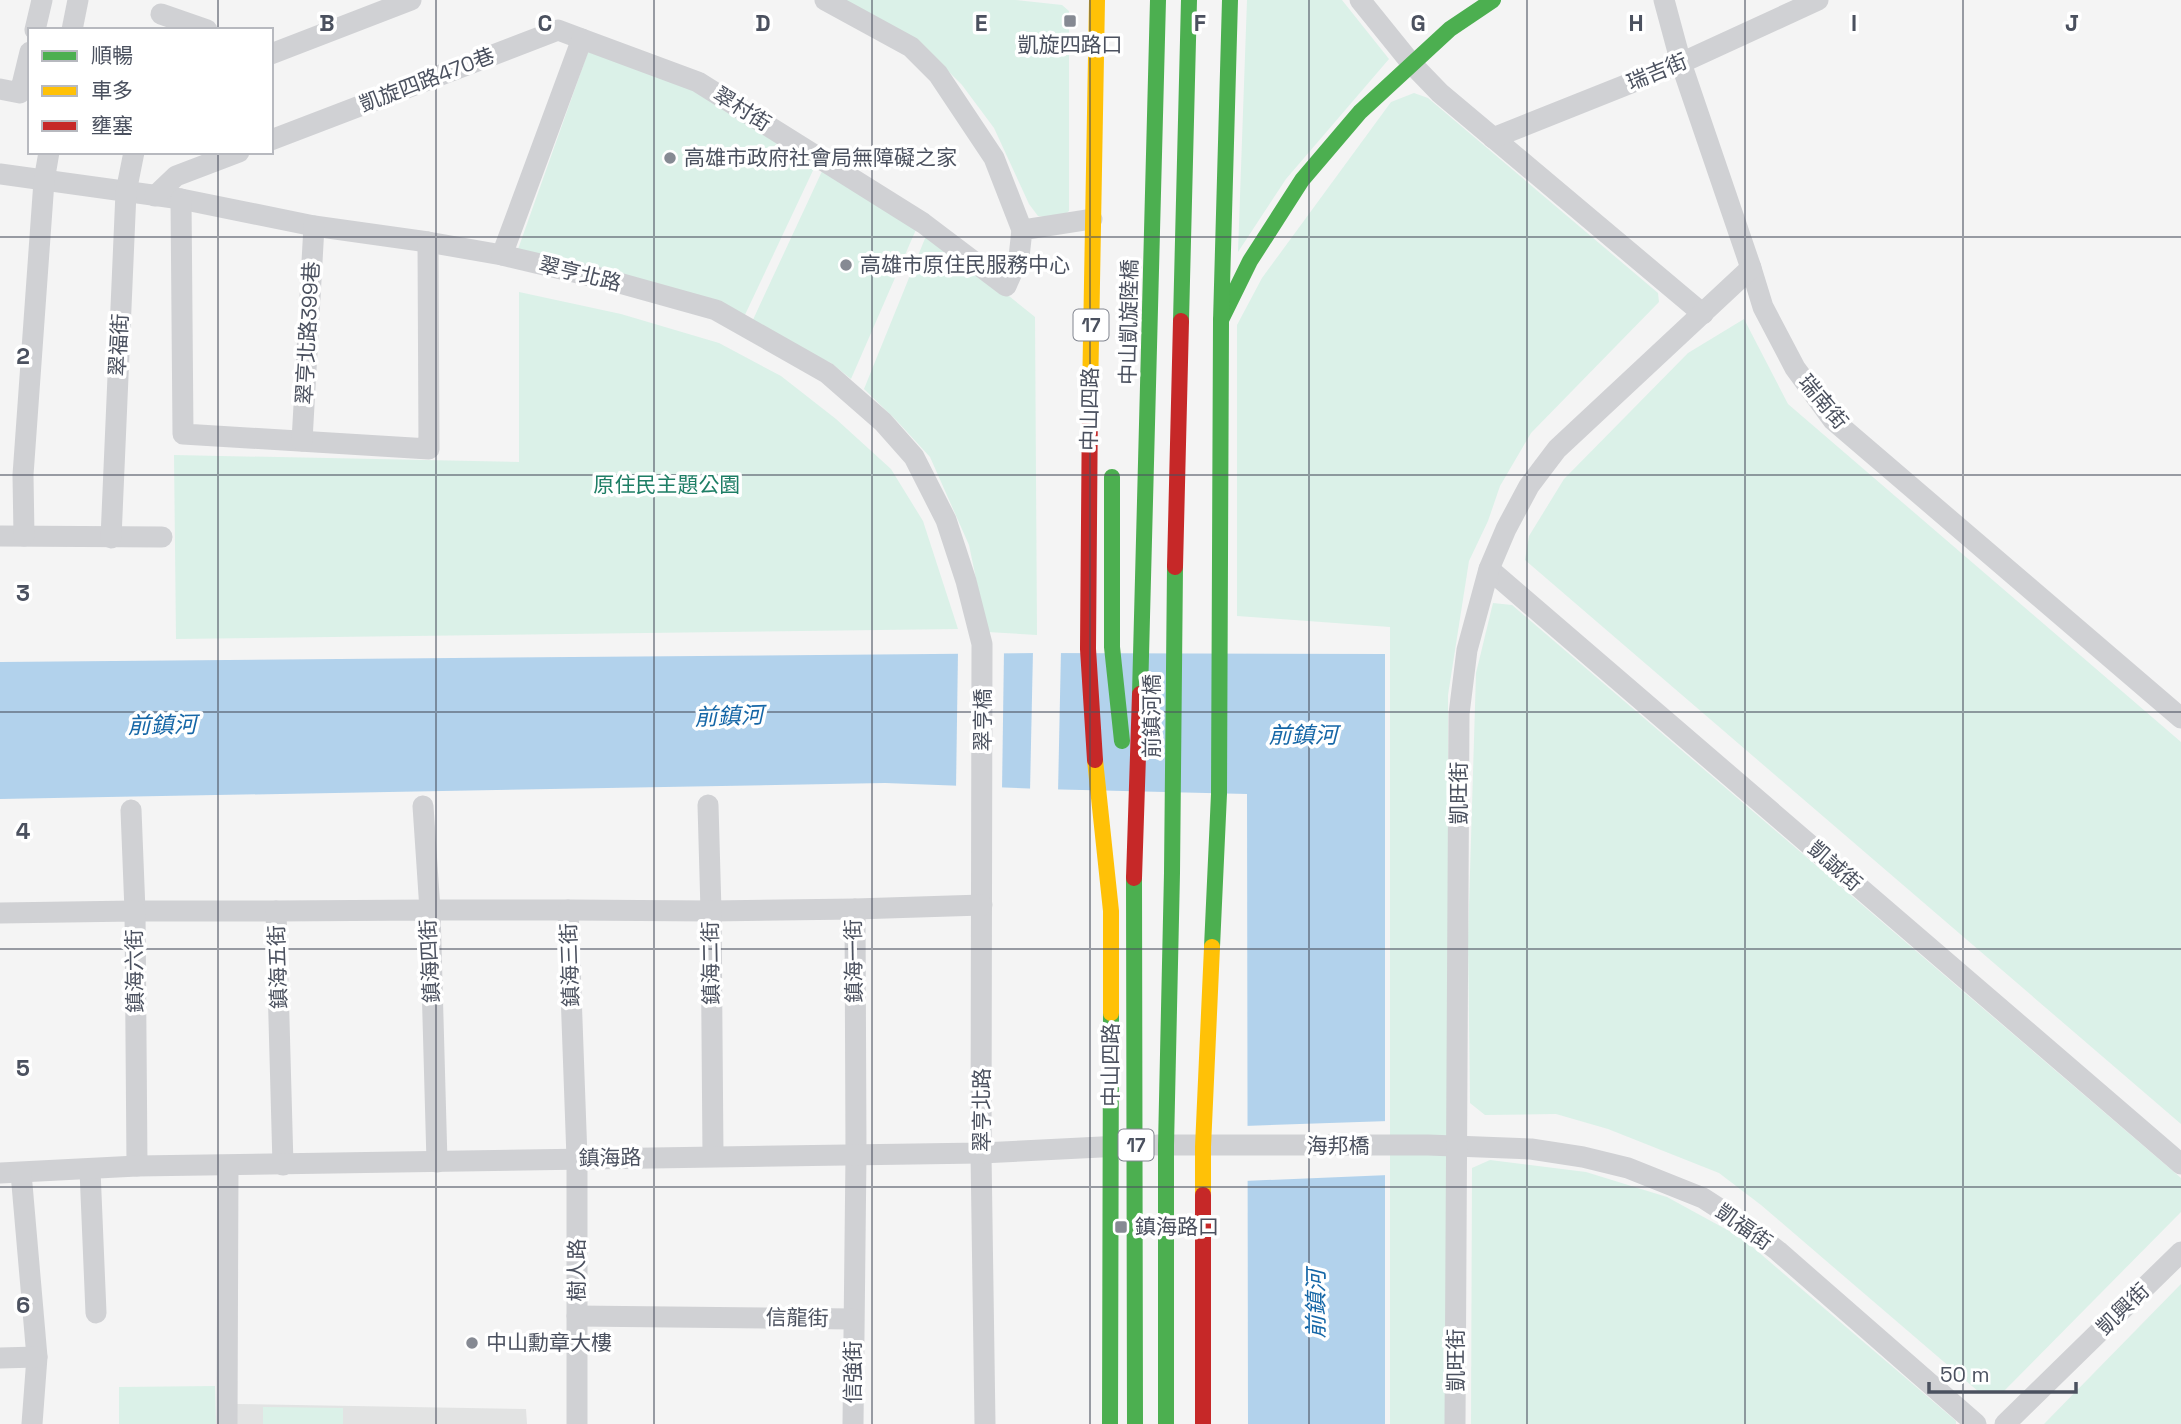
<svg xmlns="http://www.w3.org/2000/svg" width="2181" height="1424" viewBox="0 0 2181 1424" font-family="'Space Grotesk','Noto Sans TC',sans-serif">
  <style>
    .education { fill: #e2e3e3 }
    .green { fill: #dbf1e8 }
    .water { fill: #b2d2ec }
    .pier { fill: #f4f4f4 }
    .lines { fill: none; stroke-linecap: round; stroke-linejoin: round }
    .street { stroke: #d0d1d4; stroke-width: 21 }
    .fast { stroke: #4caf50; stroke-width: 16 }
    .slow { stroke: #ffc107; stroke-width: 16 }
    .jam { stroke: #c62828; stroke-width: 16 }
    .grid { fill: none; stroke: #4b515f; stroke-width: 2; stroke-opacity: 0.55 }
    .poi-dot { fill: #868a93; stroke: #fff; stroke-width: 2.5 }
    .labels { text-anchor: middle; stroke-width: 7; stroke-linejoin: round; paint-order: stroke }
    .shield { fill: #fff; stroke: #81858f; stroke-width: 2 }
    .shield-label { font-size: 19px; font-weight: bold; fill: #4b515f }
    .poi-label { font-size: 21px; fill: #4b515f; stroke: #fff; text-anchor: start }
    .street-label { font-size: 21px; fill: #4b515f; stroke: #fff }
    .park-label { font-size: 21px; fill: #1e7e65; stroke: #fff }
    .water-label { font-size: 23px; font-style: italic; fill: #1667a7; stroke: #fff }
    .grid-label { font-size: 23px; text-anchor: middle; font-weight: bold; fill: #4b515f; stroke: #fff; stroke-width: 7; stroke-linejoin: round; paint-order: stroke }
  </style>
  <rect width="100%" height="100%" fill="#f4f4f4"/>
  <path class="education" d="M 237,1404 L 526,1409 L 527,1424 L 236,1424 Z"/>
  <g class="green">
    <path d="M 842,0 L 1015,0 L 1062,5 L 1069,11 L 1069,211 L 1058,219 L 1038,216 L 1029,204 L 994,128 L 962,85 L 924,47 Z"/>
    <path d="M 1247,0 L 1342,0 L 1389,59 L 1286,179 L 1238,252 Z"/>
    <path d="M 588,52 L 696,87 L 817,162 L 743,319 L 517,252 Z"/>
    <path d="M 1414,93 L 1428,98 L 1658,293 L 1659,302 L 1531,433 L 1500,486 L 1488,521 L 1469,561 L 1448,695 L 1449,1424 L 1390,1424 L 1390,627 L 1237,616 L 1237,325 L 1262,278 L 1391,102 Z"/>
    <path d="M 824,167 L 918,225 L 851,379 L 831,363 L 751,324 Z"/>
    <path d="M 928,231 L 1035,317 L 1037,635 L 987,632 L 969,545 L 930,457 L 897,421 L 864,389 Z"/>
    <path d="M 519,292 L 621,314 L 719,343 L 781,376 L 836,419 L 891,469 L 923,521 L 958,629 L 176,639 L 174,455 L 519,462 Z"/>
    <path d="M 1744,319 L 1788,404 L 2181,742 L 2181,1124 L 1525,560 L 1529,536 L 1564,479 L 1688,353 Z"/>
    <path d="M 1493,603 L 1512,605 L 2181,1178 L 2181,1212 L 2004,1391 L 1979,1392 L 1761,1205 L 1719,1173 L 1608,1129 L 1556,1114 L 1485,1115 L 1470,1103 L 1468,939 L 1476,673 Z"/>
    <path d="M 1490,1160 L 1586,1172 L 1667,1197 L 1742,1238 L 1956,1421 L 1956,1424 L 1471,1424 L 1472,1168 Z"/>
    <path d="M 2181,1284 L 2181,1424 L 2044,1424 Z"/>
    <path d="M 215,1386 L 216,1424 L 119,1424 L 119,1387 Z"/>
    <path d="M 263,1407 L 343,1408 L 343,1424 L 263,1424 Z"/>
  </g>
  <path class="water" d="M 1038,653 L 1385,654 L 1385,1424 L 1248,1424 L 1247,794 L 1041,789 L 885,783 L 0,799 L 0,662 Z"/>
  <g class="pier">
    <path d="M 1004,650 L 1002,791 L 956,789 L 958,651 Z"/>
    <path d="M 1033,650 L 1061,650 L 1058,793 L 1030,792 Z"/>
    <path d="M 1389,1121 L 1389,1175 L 1244,1181 L 1244,1126 Z"/>
  </g>
  <g class="lines">
    <g class="street">
      <path d="M 825,0 L 911,47 L 938,74 L 994,158 L 1022,230"/>
      <path d="M 1360,0 L 1411,63 L 1440,93 L 1703,314"/>
      <path d="M 1664,0 L 1681,63 L 1751,268 L 1763,307 L 1795,368 L 1833,420 L 2181,718"/>
      <path d="M 161,14 L 207,30"/>
      <path d="M 35,30 L 42,0"/>
      <path d="M 72,30 L 78,0"/>
      <path d="M 271,54 L 411,0"/>
      <path d="M 0,89 L 20,93 L 30,52"/>
      <path d="M 1493,138 L 1681,63 L 1818,0"/>
      <path d="M 271,140 L 558,30 L 582,39"/>
      <path d="M 0,174 L 181,199 L 314,226 L 428,242 L 502,255 L 612,281 L 716,310 L 827,373 L 883,422 L 914,457 L 946,520 L 966,581 L 982,644 L 981,1153 L 985,1424"/>
      <path d="M 155,196 L 176,176 L 239,152"/>
      <path d="M 181,199 L 183,434 L 429,449 L 428,242"/>
      <path d="M 502,255 L 582,39 L 698,82 L 923,223 L 1006,286 L 1019,257 L 1022,230 L 1092,219"/>
      <path d="M 302,441 L 314,226"/>
      <path d="M 0,536 L 162,537"/>
      <path d="M 24,536 L 23,475 L 44,181 L 49,152"/>
      <path d="M 111,538 L 126,192 L 134,152"/>
      <path d="M 1489,569 L 2181,1164"/>
      <path d="M 708,805 L 711,911 L 855,909 L 856,1154 L 853,1424"/>
      <path d="M 423,806 L 430,910 L 568,910 L 577,1158 L 577,1424"/>
      <path d="M 131,810 L 135,911 L 276,911 L 283,1165"/>
      <path d="M 855,909 L 982,905"/>
      <path d="M 568,910 L 711,911 L 713,1156"/>
      <path d="M 276,911 L 430,910 L 437,1162"/>
      <path d="M 0,913 L 135,911 L 137,1166"/>
      <path d="M 1157,1145 L 1428,1145 L 1531,1149 L 1583,1157 L 1628,1168 L 1703,1198 L 1740,1222 L 1778,1251 L 1976,1424"/>
      <path d="M 90,1170 L 96,1313"/>
      <path d="M 0,1173 L 137,1166 L 981,1153 L 1121,1146"/>
      <path d="M 21,1173 L 37,1357 L 32,1424"/>
      <path d="M 577,1316 L 853,1319"/>
      <path d="M 0,1358 L 37,1357"/>
      <path d="M 227,1424 L 228,1166"/>
      <path d="M 1455,1424 L 1459,714 L 1467,650 L 1489,569 L 1506,529 L 1529,486 L 1557,449 L 1751,268"/>
      <path d="M 2005,1424 L 2181,1252"/>
    </g>
    <g class="fast">
      <path d="M 1221,320 L 1250,261 L 1302,180 L 1360,112 L 1450,29 L 1493,0"/>
      <path d="M 1181,321 L 1189,0"/>
      <path d="M 1112,477 L 1112,647 L 1122,741"/>
      <path d="M 1140,694 L 1158,0"/>
      <path d="M 1134,878 L 1135,1424"/>
      <path d="M 1212,947 L 1219,794 L 1221,321 L 1230,0"/>
      <path d="M 1110,1424 L 1111,1013"/>
      <path d="M 1166,1424 L 1166,1145 L 1172,873 L 1175,567"/>
    </g>
    <g class="slow">
      <path d="M 1090,396 L 1097,0"/>
      <path d="M 1095,760 L 1111,911 L 1111,1013"/>
      <path d="M 1203,1195 L 1203,1147 L 1212,947"/>
    </g>
    <g class="jam">
      <path d="M 1090,396 L 1088,649 L 1095,760"/>
      <path d="M 1175,567 L 1181,321"/>
      <path d="M 1134,878 L 1140,694"/>
      <path d="M 1203,1195 L 1203,1424"/>
    </g>
  </g>
  <path class="grid" d="M 218,0 L 218,30M 436,0 L 436,1424M 654,0 L 654,1424M 872,0 L 872,1424M 1090,0 L 1090,1424M 1309,0 L 1309,1424M 1527,0 L 1527,1424M 1745,0 L 1745,1424M 1963,0 L 1963,1424M 218,152 L 218,1424M 0,237 L 2181,237M 0,475 L 2181,475M 0,712 L 2181,712M 0,949 L 2181,949M 0,1187 L 2181,1187"/>
  <g class="poi-dot">
    <rect x="1063" y="14" width="14" height="14" rx="3.5"/>
    <circle cx="670" cy="158" r="7"/>
    <circle cx="846" cy="265" r="7"/>
    <rect x="1114" y="1220" width="14" height="14" rx="3.5"/>
    <circle cx="472" cy="1343" r="7"/>
  </g>
  <g class="labels">
    <g class="shield">
      <rect x="1073.5" y="309.5" width="35" height="31" rx="5"/>
      <rect x="1118.5" y="1129.5" width="35" height="31" rx="5"/>
    </g>
    <g class="shield-label">
      <text x="1091" y="332">17</text>
      <text x="1136" y="1152">17</text>
    </g>
    <g class="poi-label">
      <text x="1070" y="52" text-anchor="middle">凱旋四路口</text>
      <text x="684" y="165">高雄市政府社會局無障礙之家</text>
      <text x="860" y="272">高雄市原住民服務中心</text>
      <text x="1135" y="1234">鎮海路口</text>
      <text x="486" y="1350">中山勳章大樓</text>
    </g>
    <g class="street-label">
      <text transform="translate(1657 72) rotate(-22)" y="7">瑞吉街</text>
      <text transform="translate(427 80) rotate(-21)" y="7">凱旋四路470巷</text>
      <text transform="translate(742 109) rotate(32)" y="7">翠村街</text>
      <text transform="translate(580 274) rotate(14)" y="7">翠亨北路</text>
      <text transform="translate(1129 322) rotate(-89)" y="7">中山凱旋陸橋</text>
      <text transform="translate(308 333) rotate(-87)" y="7">翠亨北路399巷</text>
      <text transform="translate(119 345) rotate(-87)" y="7">翠福街</text>
      <text transform="translate(1823 402) rotate(50)" y="7">瑞南街</text>
      <text transform="translate(1090 409) rotate(-89)" y="7">中山四路</text>
      <text transform="translate(1152 716) rotate(-90)" y="7">前鎮河橋</text>
      <text transform="translate(983 720) rotate(-90)" y="7">翠亨橋</text>
      <text transform="translate(1459 793) rotate(-90)" y="7">凱旺街</text>
      <text transform="translate(1835 866) rotate(41)" y="7">凱誠街</text>
      <text transform="translate(430 961) rotate(-93)" y="7">鎮海四街</text>
      <text transform="translate(854 961) rotate(-91)" y="7">鎮海一街</text>
      <text transform="translate(711 963) rotate(-91)" y="7">鎮海二街</text>
      <text transform="translate(570 965) rotate(-92)" y="7">鎮海三街</text>
      <text transform="translate(278 967) rotate(-92)" y="7">鎮海五街</text>
      <text transform="translate(135 971) rotate(-91)" y="7">鎮海六街</text>
      <text transform="translate(1111 1065) rotate(-90)" y="7">中山四路</text>
      <text transform="translate(982 1110) rotate(-90)" y="7">翠亨北路</text>
      <text x="1338" y="1153">海邦橋</text>
      <text transform="translate(610 1158) rotate(-1)" y="7">鎮海路</text>
      <text transform="translate(1744 1227) rotate(35)" y="7">凱福街</text>
      <text transform="translate(577 1270) rotate(-90)" y="7">樹人路</text>
      <text transform="translate(2123 1309) rotate(-44)" y="7">凱興街</text>
      <text transform="translate(797 1318) rotate(1)" y="7">信龍街</text>
      <text transform="translate(1456 1360) rotate(-90)" y="7">凱旺街</text>
      <text transform="translate(853 1372) rotate(-90)" y="7">信強街</text>
    </g>
    <g class="park-label">
      <text x="667" y="492">原住民主題公園</text>
    </g>
    <g class="water-label">
      <text transform="translate(729 716) rotate(-2)" y="8">前鎮河</text>
      <text transform="translate(162 725) rotate(-1)" y="8">前鎮河</text>
      <text x="1303" y="743">前鎮河</text>
      <text transform="translate(1316 1304) rotate(-90)" y="8">前鎮河</text>
    </g>
  </g>
  <g class="grid-label">
    <text x="327" y="31">B</text>
    <text x="545" y="31">C</text>
    <text x="763" y="31">D</text>
    <text x="981" y="31">E</text>
    <text x="1200" y="31">F</text>
    <text x="1418" y="31">G</text>
    <text x="1636" y="31">H</text>
    <text x="1854" y="31">I</text>
    <text x="2072" y="31">J</text>
    <text x="23" y="364">2</text>
    <text x="23" y="601">3</text>
    <text x="23" y="839">4</text>
    <text x="23" y="1076">5</text>
    <text x="23" y="1313">6</text>
  </g>
  <rect x="28" y="28" width="245" height="126" fill="#ffffff" stroke="#b7b9bf" stroke-width="2"/>
  <rect x="42" y="51" width="35" height="10" fill="#4caf50" stroke="#b7b9bf" stroke-width="2"/>
  <text x="91" y="63" font-size="21" fill="#4b515f">順暢</text>
  <rect x="42" y="86" width="35" height="10" fill="#ffc107" stroke="#b7b9bf" stroke-width="2"/>
  <text x="91" y="98" font-size="21" fill="#4b515f">車多</text>
  <rect x="42" y="121" width="35" height="10" fill="#c62828" stroke="#b7b9bf" stroke-width="2"/>
  <text x="91" y="133" font-size="21" fill="#4b515f">壅塞</text>
  <path d="M1929 1382v10h147v-10" fill="none" stroke="#4b515f" stroke-width="3.5"/>
  <text x="1940" y="1382" font-size="21" fill="#4b515f" stroke="#ffffff" stroke-width="5" paint-order="stroke">50 m</text>
</svg>
